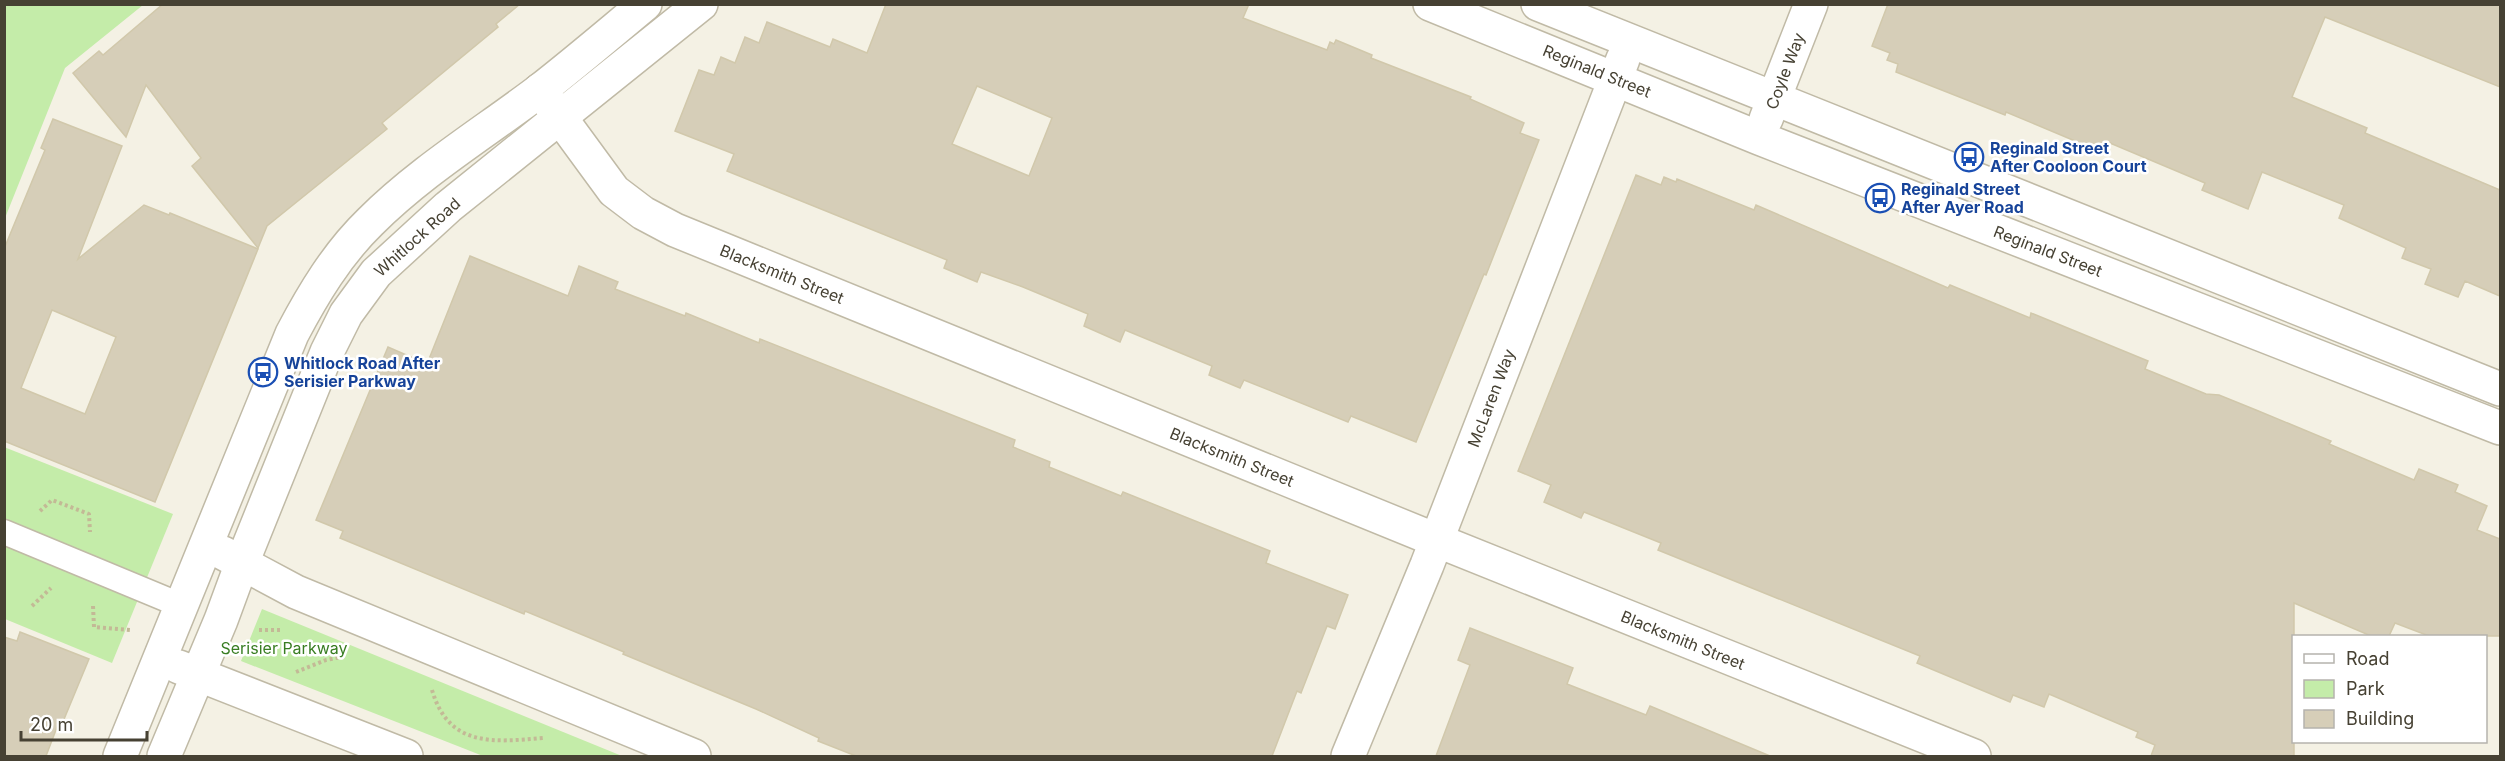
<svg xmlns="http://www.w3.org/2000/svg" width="2505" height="761" viewBox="0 0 2505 761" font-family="Inter,sans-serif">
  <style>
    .green { fill: #c4eca9 }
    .building { fill: #d6ceb8; stroke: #d1c8ab; stroke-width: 1.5; fill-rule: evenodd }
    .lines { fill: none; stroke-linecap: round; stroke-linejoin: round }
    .service-casing { stroke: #c0baa6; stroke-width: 27 }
    .minor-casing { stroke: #c0baa6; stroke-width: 36 }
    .path { stroke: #c3b996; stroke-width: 4; stroke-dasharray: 3 3; stroke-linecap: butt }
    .service { stroke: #fff; stroke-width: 24 }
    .minor { stroke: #fff; stroke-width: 33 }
    .labels { text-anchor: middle; stroke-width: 5; stroke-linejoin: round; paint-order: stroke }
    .street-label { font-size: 16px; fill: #464133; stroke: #fff }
    .transit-label { font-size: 16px; font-weight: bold; fill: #164399; stroke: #fff; text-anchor: start }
    .park-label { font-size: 16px; fill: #387d22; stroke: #fff }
  </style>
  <rect width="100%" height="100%" fill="#f4f1e4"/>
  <g class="green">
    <path d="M 5,4 L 143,5 L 65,68 L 5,218 Z"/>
    <path d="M 4,447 L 173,514 L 112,663 L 5,619 Z"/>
    <path d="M 262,609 L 622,756 L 483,756 L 241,661 Z"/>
  </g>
  <g class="building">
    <path d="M 163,4 L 520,4 L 496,24 L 498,27 L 382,123 L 387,129 L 267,226 L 258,248 L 192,166 L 201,158 L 146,85 L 126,137 L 73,73 L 99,51 L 103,55 Z"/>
    <path d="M 886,4 L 1249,4 L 1243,18 L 1327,50 L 1330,42 L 1334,44 L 1336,40 L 1372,55 L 1371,58 L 1471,97 L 1470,99 L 1524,123 L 1520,133 L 1539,140 L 1486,275 L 1484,274 L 1416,442 L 1351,416 L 1348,422 L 1244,380 L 1240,388 L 1209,375 L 1212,366 L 1125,330 L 1120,342 L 1084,326 L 1088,314 L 1023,287 L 981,272 L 977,282 L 944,268 L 947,260 L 727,171 L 734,154 L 675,131 L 699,70 L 714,75 L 721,57 L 735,63 L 745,37 L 759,43 L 767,22 L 830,47 L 833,39 L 867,53 ZM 977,86 L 1052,118 L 1029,176 L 952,144 Z"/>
    <path d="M 1888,4 L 2500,4 L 2500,87 L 2325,17 L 2292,97 L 2367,128 L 2365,133 L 2500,190 L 2500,296 L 2465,281 L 2458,297 L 2425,284 L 2431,269 L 2402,258 L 2406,248 L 2339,218 L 2344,205 L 2262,172 L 2248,209 L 2202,190 L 2205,183 L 2110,143 L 2106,154 L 2006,112 L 2005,115 L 1896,72 L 1898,64 L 1887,60 L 1890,53 L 1872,46 Z"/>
    <path d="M 53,119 L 122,146 L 78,259 L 144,205 L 169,215 L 170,213 L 258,249 L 155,502 L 4,441 L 4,249 L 45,150 L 41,148 ZM 52,310 L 116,337 L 85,414 L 21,388 Z"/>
    <path d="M 1636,175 L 1661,185 L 1664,177 L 1676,182 L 1677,179 L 1754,210 L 1756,205 L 1948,288 L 1950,285 L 2030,318 L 2031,313 L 2148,361 L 2145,369 L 2206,394 L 2219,395 L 2256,410 L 2331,441 L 2329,444 L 2414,480 L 2419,469 L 2458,485 L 2455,492 L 2487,506 L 2477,530 L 2500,539 L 2500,636 L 2429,636 L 2395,623 L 2389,636 L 2371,636 L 2294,603 L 2294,756 L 2151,756 L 2155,745 L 2136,737 L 2138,732 L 2049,694 L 2044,707 L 2013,695 L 2010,702 L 1917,663 L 1920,656 L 1658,550 L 1661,543 L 1584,512 L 1581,518 L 1544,502 L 1551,485 L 1518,471 Z"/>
    <path d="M 470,256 L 568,296 L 579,266 L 618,282 L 615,289 L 685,316 L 686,313 L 759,343 L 760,339 L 1015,440 L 1013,447 L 1050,462 L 1049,467 L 1121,496 L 1123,492 L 1270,551 L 1266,563 L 1348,595 L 1335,629 L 1327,626 L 1301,693 L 1297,691 L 1272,756 L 856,756 L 818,741 L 819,738 L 756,709 L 623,654 L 624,652 L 525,611 L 524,614 L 340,538 L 343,531 L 316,520 L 388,347 L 427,364 Z"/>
    <path d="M 1470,628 L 1573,668 L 1567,684 L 1646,715 L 1650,706 L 1770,756 L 1436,756 L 1470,665 L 1458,660 Z"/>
    <path d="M 20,632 L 89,659 L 62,724 L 59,722 L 46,756 L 4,756 L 4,637 L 17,641 Z"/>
  </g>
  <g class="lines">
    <g class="service-casing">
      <path id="service" d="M 4,532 L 180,605"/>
    </g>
    <g class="minor-casing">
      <g id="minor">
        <path d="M 1430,4 L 1759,138 L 2500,428"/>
        <path d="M 1538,4 L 2500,389"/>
        <path d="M 540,90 L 614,191 L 643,213 L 675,230 L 1436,540 L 1974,756"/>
        <path d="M 1766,119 L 1811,4"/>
        <path d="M 223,553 L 296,592 L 694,756"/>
        <path d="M 179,667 L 406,756"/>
        <path d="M 120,756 L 292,334 C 313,294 337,254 370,222 C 420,172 482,134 539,91 C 575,63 610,33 645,4"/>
        <path d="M 164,756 L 221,620 L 242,563 L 327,352 L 346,314 L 376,273 L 448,207 L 701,4"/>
        <path d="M 1348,756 L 1427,565 L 1623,59"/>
      </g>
    </g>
    <g class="path">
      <path d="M 40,511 L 52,500 L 89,514 L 90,532"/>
      <path d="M 32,606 L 51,588"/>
      <path d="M 93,606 L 94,627 L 131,630"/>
      <path d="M 259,630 L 282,630"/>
      <path d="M 296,672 L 326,660 L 346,656"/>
      <path d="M 432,690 C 449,748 494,742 543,738"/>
    </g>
    <use href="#service" class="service"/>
    <use href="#minor" class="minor"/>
  </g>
  <defs>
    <g id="bus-ring" transform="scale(1.5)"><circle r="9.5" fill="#fff" stroke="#1a4fb4" stroke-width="1.5"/><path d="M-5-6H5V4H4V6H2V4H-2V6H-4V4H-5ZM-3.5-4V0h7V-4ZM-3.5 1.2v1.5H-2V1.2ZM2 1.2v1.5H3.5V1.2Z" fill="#1a4fb4"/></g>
  </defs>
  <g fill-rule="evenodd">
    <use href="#bus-ring" x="1969" y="157"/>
    <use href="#bus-ring" x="1880" y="198"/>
    <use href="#bus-ring" x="263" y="372"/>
  </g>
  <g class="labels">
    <g class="street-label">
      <text transform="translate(1597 71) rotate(22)" y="6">Reginald Street</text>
      <text transform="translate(1785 71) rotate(-69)" y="6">Coyle Way</text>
      <text transform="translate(417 237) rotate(-42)" y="6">Whitlock Road</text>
      <text transform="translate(2048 251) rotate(21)" y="6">Reginald Street</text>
      <text transform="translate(782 274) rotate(22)" y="6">Blacksmith Street</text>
      <text transform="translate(1491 398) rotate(-69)" y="6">McLaren Way</text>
      <text transform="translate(1232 457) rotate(22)" y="6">Blacksmith Street</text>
      <text transform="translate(1683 640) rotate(22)" y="6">Blacksmith Street</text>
    </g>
    <g class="transit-label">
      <text x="1990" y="154">Reginald Street<tspan x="1990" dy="18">After Cooloon Court</tspan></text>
      <text x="1901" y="195">Reginald Street<tspan x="1901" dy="18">After Ayer Road</tspan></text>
      <text x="284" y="369">Whitlock Road After<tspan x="284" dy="18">Serisier Parkway</tspan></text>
    </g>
    <g class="park-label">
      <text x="284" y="654">Serisier Parkway</text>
    </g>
  </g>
  <rect width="2505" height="761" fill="none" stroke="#464133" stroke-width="12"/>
  <rect x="2292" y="635" width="195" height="108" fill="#ffffff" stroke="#b5b3ad" stroke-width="1.5"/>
  <rect x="2304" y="654" width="30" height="9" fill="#ffffff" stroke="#b5b3ad" stroke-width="1.5"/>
  <text x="2346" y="665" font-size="18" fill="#464133">Road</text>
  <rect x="2304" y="680" width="30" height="18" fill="#c4eca9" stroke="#b5b3ad" stroke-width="1.5"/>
  <text x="2346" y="695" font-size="18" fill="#464133">Park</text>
  <rect x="2304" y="710" width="30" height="18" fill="#d6ceb8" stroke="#b5b3ad" stroke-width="1.5"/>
  <text x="2346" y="725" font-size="18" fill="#464133">Building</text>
  <path d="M21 731v9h126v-9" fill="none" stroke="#464133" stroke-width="3"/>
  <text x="30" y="731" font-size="18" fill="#464133" stroke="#ffffff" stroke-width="4.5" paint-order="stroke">20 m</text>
</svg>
